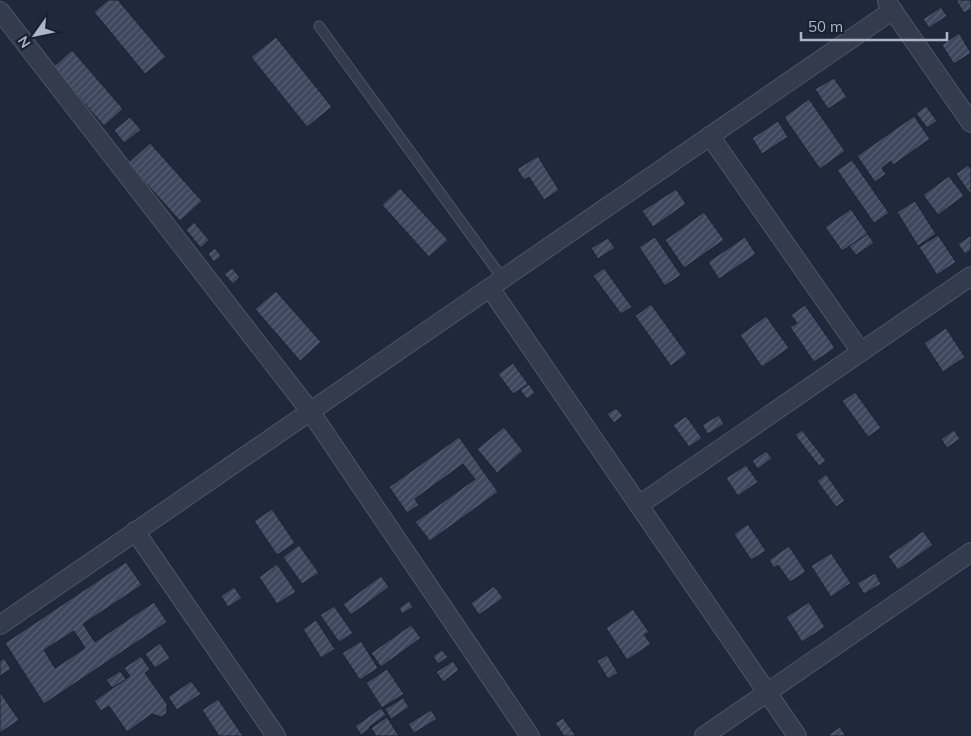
<svg xmlns="http://www.w3.org/2000/svg" width="971" height="736" viewBox="0 0 971 736" font-family="Mulish,sans-serif">
  <style>
    .building { fill: url(#building-hatch); stroke: #1b2232; fill-rule: evenodd }
    .lines { fill: none; stroke-linecap: round; stroke-linejoin: round }
    .lane-casing { stroke: #4e5566; stroke-width: 11 }
    .street-casing { stroke: #4e5566; stroke-width: 20 }
    .lane { stroke: #343b4c; stroke-width: 9 }
    .street { stroke: #343b4c; stroke-width: 18 }
  </style>
  <defs>
    <pattern id="building-hatch" width="6" height="6" patternUnits="userSpaceOnUse" patternTransform="scale(1.25)"><rect width="6" height="6" fill="#3e475e"/><path d="M-1 1l2-2M0 6l6-6M5 7l2-2" fill="none" stroke="#575f74"/></pattern>
  </defs>
  <rect width="100%" height="100%" fill="#20283b"/>
  <g class="building">
    <path d="M 108,0 L 118,0 L 166,57 L 145,74 L 94,12 Z"/>
    <path d="M 956,0 L 971,0 L 971,9 L 964,13 Z"/>
    <path d="M 941,7 L 947,16 L 929,28 L 923,19 Z"/>
    <path d="M 959,33 L 971,53 L 954,64 L 942,45 Z"/>
    <path d="M 276,37 L 332,107 L 307,127 L 251,57 Z"/>
    <path d="M 72,50 L 123,109 L 104,126 L 53,67 Z"/>
    <path d="M 834,78 L 847,97 L 828,109 L 815,89 Z"/>
    <path d="M 809,99 L 845,151 L 820,169 L 784,117 Z"/>
    <path d="M 926,106 L 937,121 L 927,128 L 916,113 Z"/>
    <path d="M 914,116 L 930,139 L 893,165 L 891,161 L 882,168 L 886,174 L 875,182 L 857,156 Z"/>
    <path d="M 130,117 L 141,130 L 124,143 L 114,130 Z"/>
    <path d="M 778,121 L 788,137 L 762,154 L 752,138 Z"/>
    <path d="M 150,143 L 202,201 L 180,221 L 128,163 Z"/>
    <path d="M 538,156 L 559,190 L 544,200 L 529,177 L 524,180 L 517,169 Z"/>
    <path d="M 852,160 L 889,213 L 874,223 L 837,170 Z"/>
    <path d="M 968,165 L 971,169 L 971,195 L 956,174 Z"/>
    <path d="M 949,176 L 964,196 L 938,215 L 923,195 Z"/>
    <path d="M 400,188 L 448,240 L 429,257 L 382,205 Z"/>
    <path d="M 676,189 L 686,204 L 653,227 L 642,211 Z"/>
    <path d="M 915,201 L 936,234 L 918,246 L 897,212 Z"/>
    <path d="M 851,209 L 868,234 L 842,251 L 825,227 Z"/>
    <path d="M 704,212 L 724,240 L 684,268 L 665,240 Z"/>
    <path d="M 194,222 L 209,240 L 201,248 L 186,230 Z"/>
    <path d="M 868,234 L 874,243 L 856,255 L 849,246 Z"/>
    <path d="M 938,235 L 956,262 L 937,275 L 919,247 Z"/>
    <path d="M 971,235 L 971,250 L 965,254 L 958,244 Z"/>
    <path d="M 655,237 L 681,275 L 665,286 L 639,247 Z"/>
    <path d="M 745,237 L 756,254 L 719,279 L 708,262 Z"/>
    <path d="M 608,238 L 615,248 L 598,259 L 591,248 Z"/>
    <path d="M 215,248 L 221,256 L 214,262 L 208,254 Z"/>
    <path d="M 232,268 L 240,277 L 233,284 L 224,274 Z"/>
    <path d="M 604,268 L 632,307 L 621,314 L 593,276 Z"/>
    <path d="M 276,291 L 321,342 L 300,361 L 255,309 Z"/>
    <path d="M 651,304 L 687,354 L 671,366 L 635,316 Z"/>
    <path d="M 805,305 L 835,348 L 814,362 L 790,327 L 797,323 L 791,315 Z"/>
    <path d="M 766,316 L 789,348 L 762,367 L 740,335 Z"/>
    <path d="M 946,328 L 965,357 L 943,372 L 924,343 Z"/>
    <path d="M 513,363 L 528,384 L 513,394 L 498,374 Z"/>
    <path d="M 529,384 L 535,393 L 527,399 L 520,390 Z"/>
    <path d="M 855,392 L 881,428 L 868,437 L 842,401 Z"/>
    <path d="M 616,408 L 623,416 L 614,423 L 607,414 Z"/>
    <path d="M 719,415 L 724,424 L 708,434 L 702,425 Z"/>
    <path d="M 686,416 L 702,438 L 689,447 L 673,425 Z"/>
    <path d="M 504,427 L 523,451 L 497,473 L 477,449 Z"/>
    <path d="M 802,430 L 826,461 L 819,466 L 795,435 Z"/>
    <path d="M 954,430 L 960,439 L 947,448 L 941,439 Z"/>
    <path d="M 459,437 L 498,492 L 430,541 L 415,522 L 475,479 L 463,464 L 415,499 L 419,505 L 407,513 L 389,487 Z"/>
    <path d="M 766,451 L 772,458 L 758,469 L 752,461 Z"/>
    <path d="M 746,465 L 758,482 L 738,496 L 726,478 Z"/>
    <path d="M 826,474 L 845,501 L 836,507 L 817,481 Z"/>
    <path d="M 272,509 L 295,543 L 277,555 L 254,521 Z"/>
    <path d="M 748,524 L 766,551 L 751,560 L 734,534 Z"/>
    <path d="M 923,531 L 933,545 L 898,570 L 888,556 Z"/>
    <path d="M 299,545 L 319,573 L 302,584 L 283,557 Z"/>
    <path d="M 789,546 L 806,572 L 790,582 L 778,565 L 774,568 L 769,560 Z"/>
    <path d="M 831,553 L 851,583 L 831,597 L 811,566 Z"/>
    <path d="M 126,562 L 142,585 L 83,624 L 95,642 L 154,602 L 167,622 L 44,704 L 5,643 ZM 74,631 L 85,648 L 55,668 L 44,650 Z"/>
    <path d="M 277,564 L 296,592 L 277,604 L 259,577 Z"/>
    <path d="M 875,573 L 881,584 L 864,594 L 857,583 Z"/>
    <path d="M 381,576 L 389,587 L 351,615 L 343,604 Z"/>
    <path d="M 494,586 L 503,598 L 479,615 L 471,603 Z"/>
    <path d="M 234,587 L 242,598 L 228,607 L 221,596 Z"/>
    <path d="M 409,601 L 413,607 L 402,614 L 399,608 Z"/>
    <path d="M 809,602 L 825,627 L 802,642 L 786,617 Z"/>
    <path d="M 334,606 L 353,633 L 339,642 L 320,615 Z"/>
    <path d="M 633,609 L 649,632 L 644,635 L 651,644 L 627,660 L 606,628 Z"/>
    <path d="M 316,620 L 335,649 L 321,658 L 303,629 Z"/>
    <path d="M 411,625 L 421,638 L 381,667 L 371,653 Z"/>
    <path d="M 361,641 L 378,668 L 360,680 L 342,653 Z"/>
    <path d="M 160,643 L 170,658 L 155,668 L 145,654 Z"/>
    <path d="M 442,650 L 448,657 L 438,664 L 433,656 Z"/>
    <path d="M 607,655 L 618,673 L 608,679 L 597,661 Z"/>
    <path d="M 141,656 L 150,669 L 145,673 L 167,704 L 167,711 L 166,714 L 161,717 L 152,714 L 127,732 L 109,706 L 101,711 L 94,701 L 130,676 L 124,668 Z"/>
    <path d="M 4,658 L 11,669 L 0,676 L 0,661 Z"/>
    <path d="M 453,661 L 459,670 L 443,682 L 436,672 Z"/>
    <path d="M 387,669 L 404,694 L 382,708 L 366,683 Z"/>
    <path d="M 120,671 L 126,679 L 112,688 L 106,680 Z"/>
    <path d="M 191,681 L 201,694 L 177,710 L 168,697 Z"/>
    <path d="M 0,692 L 19,720 L 0,733 Z"/>
    <path d="M 403,698 L 409,707 L 391,719 L 385,709 Z"/>
    <path d="M 218,699 L 243,736 L 219,736 L 202,710 Z"/>
    <path d="M 381,708 L 386,715 L 369,727 L 370,728 L 361,735 L 355,726 Z"/>
    <path d="M 431,710 L 437,719 L 414,733 L 408,724 Z"/>
    <path d="M 387,717 L 399,736 L 376,736 L 371,728 Z"/>
    <path d="M 563,718 L 576,736 L 564,736 L 555,723 Z"/>
    <path d="M 840,727 L 846,736 L 830,736 L 829,734 Z"/>
  </g>
  <g class="lines">
    <g class="lane-casing">
      <path id="lane" d="M 319,26 L 503,279"/>
    </g>
    <g class="street-casing">
      <g id="street">
        <path d="M 887,2 L 971,123"/>
        <path d="M 0,11 L 310,411 L 530,736"/>
        <path d="M 710,136 L 861,352"/>
        <path d="M 490,288 L 797,736"/>
        <path d="M 639,505 L 971,276"/>
        <path d="M 135,531 L 276,736"/>
        <path d="M 0,625 L 893,10"/>
        <path d="M 704,736 L 971,552"/>
      </g>
    </g>
    <use href="#lane" class="lane"/>
    <use href="#street" class="street"/>
  </g>
  <g transform="translate(35 35) rotate(237)" stroke="#192030" stroke-width="4" paint-order="stroke">
  <path d="M0-4L9 19L0 12L-9 19Z" fill="#aeb5c8"/>
  <text y="-8" font-size="14" font-weight="bold" text-anchor="middle" fill="#aeb5c8">N</text>
  </g>
  <path d="M801 32v8h146v-8" fill="none" stroke="#aeb5c8" stroke-width="2.5"/>
  <text x="808" y="32" font-size="15" fill="#aeb5c8" stroke="#192030" stroke-width="4" paint-order="stroke">50 m</text>
</svg>
